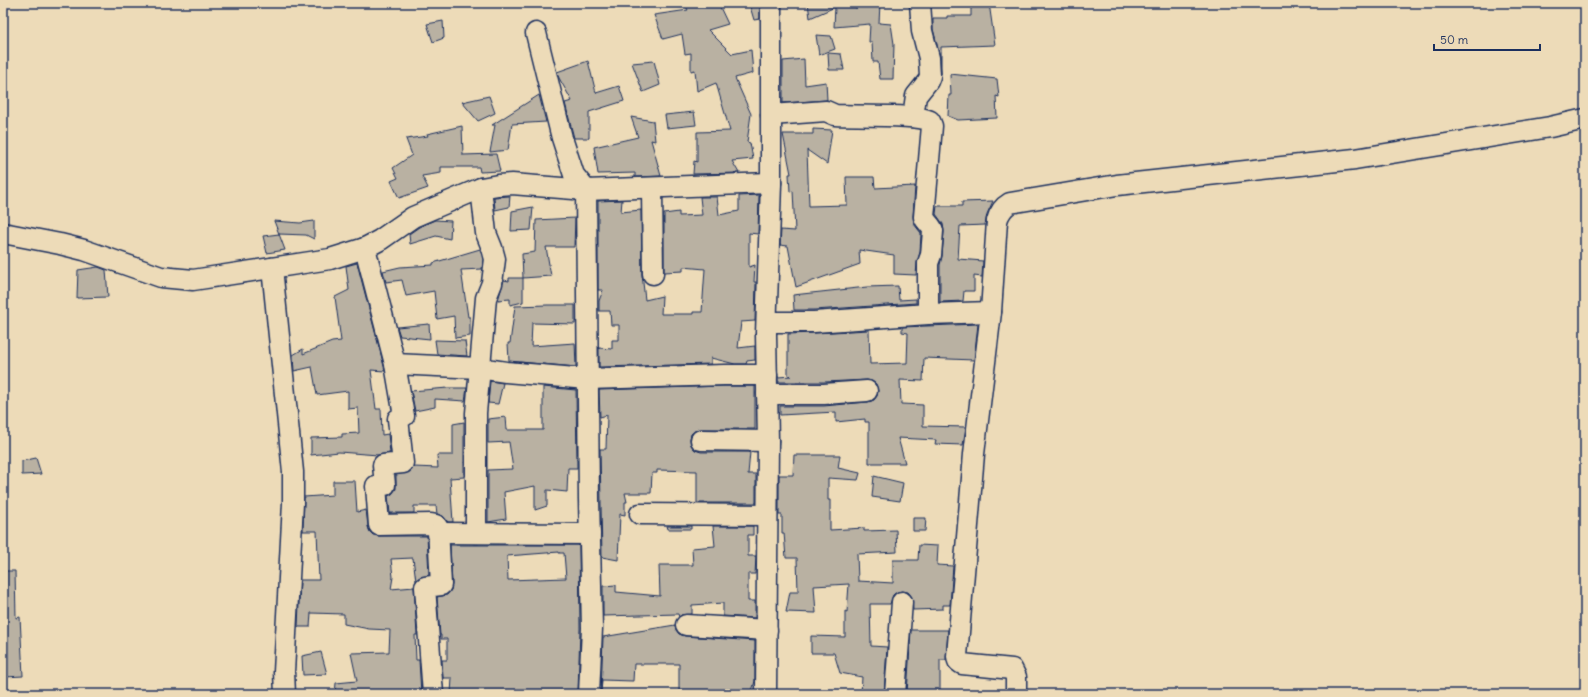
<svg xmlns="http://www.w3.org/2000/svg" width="1588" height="697" viewBox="0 0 1588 697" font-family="Delius,sans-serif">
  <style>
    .building { fill: #b9b1a2; stroke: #1b2f5e; fill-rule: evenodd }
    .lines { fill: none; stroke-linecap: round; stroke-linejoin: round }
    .minor-casing { stroke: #1b2f5e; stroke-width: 23 }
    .minor { stroke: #eddbb8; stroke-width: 20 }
  </style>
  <rect width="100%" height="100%" fill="#eddbb8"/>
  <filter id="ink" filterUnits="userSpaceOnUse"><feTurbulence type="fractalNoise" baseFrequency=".025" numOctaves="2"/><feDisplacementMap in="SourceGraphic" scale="8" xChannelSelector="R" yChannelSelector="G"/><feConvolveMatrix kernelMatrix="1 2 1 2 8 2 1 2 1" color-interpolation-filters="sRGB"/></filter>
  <g filter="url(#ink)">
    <g class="building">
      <path d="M 684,3 L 718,3 L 728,24 L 708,30 L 732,54 L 751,50 L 753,73 L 735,78 L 751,114 L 747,142 L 750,143 L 753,159 L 732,161 L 739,173 L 693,174 L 694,161 L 697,162 L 697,132 L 730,131 L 716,83 L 697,91 L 695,70 L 691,71 L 691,53 L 685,54 L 682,34 L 663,39 L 654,15 L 688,10 Z"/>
      <path d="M 749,3 L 760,3 L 760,19 L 754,20 Z"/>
      <path d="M 808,3 L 844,3 L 856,8 L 868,3 L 880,3 L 879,23 L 891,24 L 894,44 L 893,79 L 880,79 L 878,62 L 873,62 L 872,42 L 869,42 L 870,24 L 834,27 L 835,7 L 810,18 Z"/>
      <path d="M 971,3 L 989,3 L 995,45 L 941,47 L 941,74 L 940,57 L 933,29 L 933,18 L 947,18 L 947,16 L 971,16 Z"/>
      <path d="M 443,21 L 444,38 L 433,42 L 427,24 Z"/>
      <path d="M 816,35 L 831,36 L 835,49 L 819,55 Z"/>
      <path d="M 828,53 L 841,54 L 844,70 L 829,70 Z"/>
      <path d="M 804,59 L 805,85 L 826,82 L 827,100 L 783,103 L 783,61 Z"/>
      <path d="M 588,61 L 596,93 L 619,86 L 624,101 L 589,112 L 589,138 L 574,138 L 565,103 L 572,101 L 559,78 L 557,72 Z"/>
      <path d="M 654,61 L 660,85 L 643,92 L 632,63 Z"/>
      <path d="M 950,74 L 997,79 L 999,97 L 996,96 L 997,118 L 958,120 L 948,116 L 949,95 L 951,95 Z"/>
      <path d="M 539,95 L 546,122 L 512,124 L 508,150 L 490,152 L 495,125 L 492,125 Z"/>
      <path d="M 489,96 L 495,113 L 478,121 L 462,102 Z"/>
      <path d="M 694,112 L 696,125 L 667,128 L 665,115 Z"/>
      <path d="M 631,117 L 653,121 L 655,141 L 651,140 L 661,176 L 635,177 L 635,173 L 598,174 L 594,147 L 638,137 Z"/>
      <path d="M 462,126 L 463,155 L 496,154 L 500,171 L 480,172 L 479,167 L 441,167 L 441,173 L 422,176 L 428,188 L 399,198 L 391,181 L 398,178 L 393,168 L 412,155 L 406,139 L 428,136 L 427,134 Z"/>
      <path d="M 813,129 L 832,130 L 827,164 L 807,150 L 809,206 L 847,205 L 846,177 L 874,177 L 875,188 L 915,186 L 913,216 L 914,224 L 921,233 L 920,252 L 917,263 L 916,275 L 894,274 L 894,255 L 859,250 L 860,264 L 796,287 L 788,246 L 780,245 L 781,230 L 795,231 L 793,191 L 790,192 L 789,174 L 791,174 L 783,134 L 813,134 Z"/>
      <path d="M 759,195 L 758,234 L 749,233 L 749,267 L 755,265 L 754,282 L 756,282 L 755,321 L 741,322 L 738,348 L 755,346 L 755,360 L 747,361 L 746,364 L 735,364 L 711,358 L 711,364 L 599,367 L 599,348 L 612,349 L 612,340 L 619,340 L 619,325 L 611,325 L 610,311 L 599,311 L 599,301 L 603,290 L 598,290 L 598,201 L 622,200 L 621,212 L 641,210 L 642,274 L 645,300 L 662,296 L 661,314 L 693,314 L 693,312 L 702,312 L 705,269 L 683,267 L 683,271 L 664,272 L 664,214 L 679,212 L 679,216 L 702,215 L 700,197 L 717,197 L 719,215 L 739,211 L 739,196 Z"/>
      <path d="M 510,196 L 509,207 L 495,210 L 494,197 Z"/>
      <path d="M 993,201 L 987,214 L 985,225 L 960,226 L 958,259 L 983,261 L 982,277 L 974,276 L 974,291 L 964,291 L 963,301 L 940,302 L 940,265 L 942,256 L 944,232 L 943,224 L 936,214 L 937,206 L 962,206 L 962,202 Z"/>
      <path d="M 533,207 L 531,230 L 511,231 L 512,211 Z"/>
      <path d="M 575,218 L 574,247 L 546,247 L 551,276 L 523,278 L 522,254 L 535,252 L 536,220 Z"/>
      <path d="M 435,220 L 451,221 L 450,239 L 436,236 L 410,244 L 409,234 L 419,227 Z"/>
      <path d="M 274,221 L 300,223 L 314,221 L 314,239 L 306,235 L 279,234 Z"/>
      <path d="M 279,234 L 285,250 L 267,253 L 263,236 Z"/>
      <path d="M 480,249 L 483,260 L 482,269 L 461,270 L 468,317 L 470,317 L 470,336 L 455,338 L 454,316 L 437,319 L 434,291 L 406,296 L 402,280 L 386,282 L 383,271 L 400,267 L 433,265 L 433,263 Z"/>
      <path d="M 357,263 L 384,366 L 385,371 L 371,370 L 376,409 L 381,409 L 382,435 L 388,434 L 390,453 L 378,455 L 339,452 L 311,455 L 311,438 L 342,437 L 342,434 L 359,433 L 358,408 L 348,409 L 348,391 L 317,395 L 312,367 L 294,371 L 293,355 L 303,349 L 303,354 L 332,342 L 341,341 L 335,297 L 349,290 L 346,266 Z"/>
      <path d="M 98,267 L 106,270 L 108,297 L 77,298 L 78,270 Z"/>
      <path d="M 509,278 L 523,278 L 523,302 L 510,305 L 510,299 L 498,300 L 504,280 L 509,281 Z"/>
      <path d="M 898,286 L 899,300 L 916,299 L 916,303 L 814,310 L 794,310 L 793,295 L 867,287 Z"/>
      <path d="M 547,305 L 575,305 L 575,324 L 532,323 L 531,346 L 575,343 L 576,367 L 509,361 L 508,343 L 510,343 L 515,306 Z"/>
      <path d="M 429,324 L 430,339 L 400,336 L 397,327 Z"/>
      <path d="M 978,324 L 974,360 L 924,358 L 923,381 L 900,380 L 901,404 L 923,405 L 923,426 L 966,427 L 963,445 L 935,444 L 936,440 L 898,438 L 905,463 L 869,463 L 869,422 L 865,422 L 865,419 L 836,422 L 836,412 L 780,415 L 780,406 L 824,406 L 868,402 L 874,400 L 877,396 L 878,391 L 876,384 L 872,381 L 867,380 L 824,382 L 778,382 L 778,377 L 791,376 L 788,375 L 788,334 L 815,333 L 869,330 L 870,364 L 907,363 L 908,333 L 902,332 L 902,327 Z"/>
      <path d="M 435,340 L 465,341 L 467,356 L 437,354 Z"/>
      <path d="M 490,381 L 503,383 L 498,404 L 488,403 Z"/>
      <path d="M 724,386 L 755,386 L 755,429 L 701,429 L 696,430 L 691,434 L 690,439 L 691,445 L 695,450 L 701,452 L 750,452 L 748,474 L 756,474 L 756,503 L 697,503 L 697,471 L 657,470 L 657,473 L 652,473 L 651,493 L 625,493 L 627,502 L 625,502 L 625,515 L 620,514 L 618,560 L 602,557 L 600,449 L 606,449 L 607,415 L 600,417 L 599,390 Z"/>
      <path d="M 543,387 L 576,390 L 577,468 L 568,468 L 567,492 L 547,490 L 547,506 L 535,510 L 535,486 L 504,492 L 506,519 L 488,522 L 488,470 L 513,469 L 509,442 L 488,443 L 488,419 L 506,417 L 507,430 L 543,430 Z"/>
      <path d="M 448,388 L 467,388 L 465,401 L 435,399 L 435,407 L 415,411 L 411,391 Z"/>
      <path d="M 464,422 L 464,477 L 450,478 L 453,522 L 448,522 L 443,516 L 437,514 L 436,506 L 414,506 L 414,513 L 390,513 L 388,496 L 392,494 L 396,489 L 396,475 L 409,472 L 414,467 L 438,468 L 437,455 L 453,455 L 453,424 Z"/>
      <path d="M 794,455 L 840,455 L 838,468 L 860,473 L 858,480 L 828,478 L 828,500 L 830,500 L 830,530 L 864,528 L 864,531 L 896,530 L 897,552 L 857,554 L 858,581 L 893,583 L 893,560 L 918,560 L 919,545 L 938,546 L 937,565 L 953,566 L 950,605 L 943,605 L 943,609 L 913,610 L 912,597 L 908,592 L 902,591 L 897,592 L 893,595 L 890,604 L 870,604 L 871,646 L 887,647 L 884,694 L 861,694 L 862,677 L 840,673 L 834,653 L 811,653 L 811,636 L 845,637 L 845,611 L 847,612 L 849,584 L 814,586 L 816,613 L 786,612 L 790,592 L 798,592 L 797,558 L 786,558 L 784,533 L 782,533 L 782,515 L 779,515 L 779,475 L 793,475 Z"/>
      <path d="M 36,458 L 41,474 L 22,475 L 22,461 Z"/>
      <path d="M 874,476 L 903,483 L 900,501 L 872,497 Z"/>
      <path d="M 333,481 L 355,481 L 357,512 L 366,510 L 368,526 L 370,532 L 373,535 L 379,536 L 427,536 L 429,575 L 419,578 L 416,581 L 413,558 L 391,559 L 393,577 L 391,589 L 414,587 L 417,635 L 415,635 L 416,660 L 419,660 L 421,694 L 335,694 L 336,683 L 357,681 L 351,653 L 389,652 L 390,630 L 369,629 L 344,624 L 344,614 L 311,613 L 310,627 L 298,627 L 300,580 L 319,580 L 317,531 L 303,531 L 304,497 L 333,495 Z"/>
      <path d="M 913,518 L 926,518 L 925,531 L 913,531 Z"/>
      <path d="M 667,526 L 691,526 L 691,529 L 668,529 Z"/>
      <path d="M 713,526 L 753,526 L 753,535 L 748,535 L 748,556 L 756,556 L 755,574 L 748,574 L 748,601 L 755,601 L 755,618 L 723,616 L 723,603 L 692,605 L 692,614 L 681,615 L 679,617 L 678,614 L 603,616 L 603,586 L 616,585 L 616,592 L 660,596 L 659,565 L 693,565 L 692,548 L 715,546 Z"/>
      <path d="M 450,545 L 579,545 L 580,628 L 578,693 L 451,694 L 452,678 L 443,678 L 442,660 L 447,660 L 447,639 L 441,639 L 441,635 L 440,635 L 437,597 L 447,595 L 451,590 L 452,584 ZM 559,552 L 559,553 L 564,553 L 566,578 L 508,580 L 507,556 Z"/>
      <path d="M 3,571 L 15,571 L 16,618 L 20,617 L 23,676 L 5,677 L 3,638 Z"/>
      <path d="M 675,625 L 676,630 L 679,634 L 685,636 L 755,641 L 755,681 L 752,691 L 708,691 L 707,694 L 679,694 L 679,664 L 634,664 L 633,681 L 602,680 L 601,693 L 603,637 Z"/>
      <path d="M 911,630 L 948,630 L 946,660 L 940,660 L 940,691 L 917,691 L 917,694 L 907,694 Z"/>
      <path d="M 321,652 L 327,674 L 303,675 L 302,656 Z"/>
    </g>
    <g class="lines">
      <g class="minor-casing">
        <g id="minor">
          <path d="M 536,33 L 562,138 L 574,175 L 586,190 L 589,499 L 592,628 L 589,694"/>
          <path d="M 771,115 L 826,111 L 835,115 C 854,116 918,114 930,121 L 932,126 L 924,217 C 926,223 932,225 933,231 L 931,255 L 928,263 L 928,314"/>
          <path d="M 913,117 L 916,96 L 928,81 L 930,76 L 929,58 L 922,31 L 920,3"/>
          <path d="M 652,189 L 653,274"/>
          <path d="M 3,233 L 60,244 L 84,250 L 161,277 L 193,280 L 330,259 L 365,248 L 380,240 L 413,217 L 481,188 L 498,185 L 512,184 L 586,190 L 771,183"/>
          <path d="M 365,248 L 395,364 L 404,416 L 398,419 L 403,463 L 383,465 L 385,485 L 376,486 L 379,525 L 431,524 L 436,525 L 438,528 L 441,585 L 425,587 L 433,694"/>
          <path d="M 272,268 L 293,472 L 293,503 L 284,672 L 285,694"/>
          <path d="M 767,322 L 814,322 L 928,314 L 991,312"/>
          <path d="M 395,364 L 479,368 L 506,372 L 587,379 L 724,375 L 767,375"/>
          <path d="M 767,394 L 824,394 L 867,391"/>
          <path d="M 701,440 L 768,441"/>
          <path d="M 640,514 L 767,515"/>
          <path d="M 438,533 L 590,534"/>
          <path d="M 476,533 L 476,413 L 486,298 L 492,283 L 495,259 L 492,248 L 486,233 L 481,188"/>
          <path d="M 686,625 L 767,630"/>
          <path d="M 766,694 L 768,441 L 766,334 L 771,183 L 771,3"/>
          <path d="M 895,694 L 902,602"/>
          <path d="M 1016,694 L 1016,677 L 1012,669 L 962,664 L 958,661 L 957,656 L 974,454 L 991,312 L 997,221 C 999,213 1003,207 1010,203 L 1117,185 L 1355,159 L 1550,127 L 1585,119"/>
        </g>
      </g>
      <use href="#minor" class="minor"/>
    </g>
  </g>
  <rect width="1588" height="697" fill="none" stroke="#eddbb8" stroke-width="16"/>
  <rect x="8" y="8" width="1572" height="681" fill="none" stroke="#1b2f5e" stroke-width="1.5" filter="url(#ink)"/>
  <path d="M1434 44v6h106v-6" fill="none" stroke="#1b2f5e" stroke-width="2"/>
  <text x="1440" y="44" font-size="12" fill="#1b2f5e" stroke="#eddbb8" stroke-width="3" paint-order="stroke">50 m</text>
</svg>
